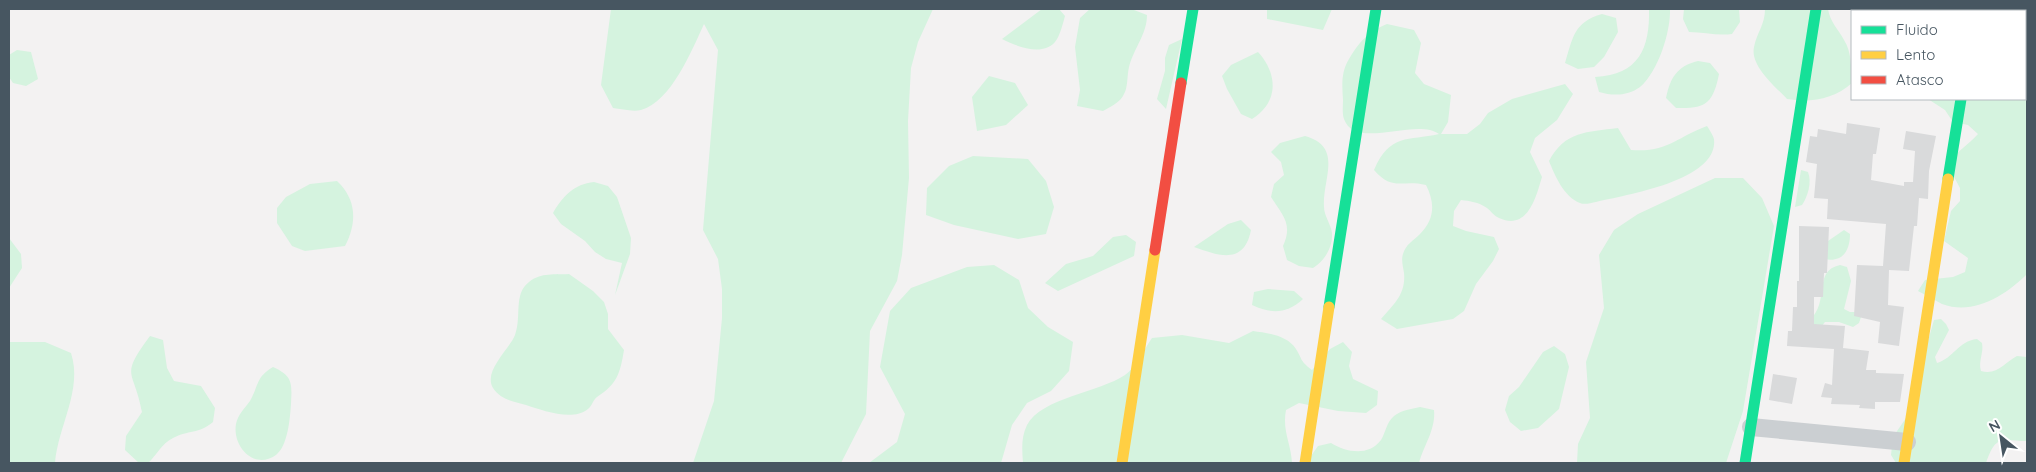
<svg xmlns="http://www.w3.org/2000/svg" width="2036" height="472" viewBox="0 0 2036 472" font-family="Quicksand,sans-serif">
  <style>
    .green { fill: #d5f3df }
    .building { fill: #d9dadb }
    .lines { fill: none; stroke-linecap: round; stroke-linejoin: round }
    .street { stroke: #cbcfd2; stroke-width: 18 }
    .fast { stroke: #16e098; stroke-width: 11 }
    .slow { stroke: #ffcf43; stroke-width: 11 }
    .jam { stroke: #f24e42; stroke-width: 11 }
  </style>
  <rect width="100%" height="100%" fill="#f3f2f2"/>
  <g class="green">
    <path d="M 611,9 L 933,9 L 918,42 L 911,68 L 908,121 L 909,178 L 902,255 L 897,281 L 870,331 L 866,414 L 841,463 L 693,463 L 714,401 L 722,318 L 722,289 L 718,259 L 703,230 L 718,50 L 704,24 C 692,50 671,102 641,110 C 633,112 621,109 613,108 L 601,85 Z"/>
    <path d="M 1042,9 L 1059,9 L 1065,16 C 1063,23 1060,36 1055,42 C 1042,57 1016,46 1002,39 Z"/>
    <path d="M 1090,9 L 1134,10 L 1147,15 C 1147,34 1134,48 1129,67 C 1127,75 1128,87 1124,94 C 1121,102 1110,107 1103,111 L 1077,106 L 1080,90 L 1075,47 L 1080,18 Z"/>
    <path d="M 1267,9 L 1332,9 L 1323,30 L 1267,19 Z"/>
    <path d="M 1649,9 L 1670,9 C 1671,31 1658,72 1640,87 C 1628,96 1613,96 1599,92 L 1595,77 C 1639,75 1650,48 1649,9 Z"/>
    <path d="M 1684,9 L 1739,9 L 1740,22 L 1732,34 C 1717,36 1704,32 1689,32 L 1683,19 Z"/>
    <path d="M 1765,9 L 1828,9 C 1830,22 1838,29 1844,40 C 1852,52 1851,69 1852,83 C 1834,99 1811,103 1787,99 C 1775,86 1750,66 1754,47 C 1757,32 1765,25 1765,9 Z"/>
    <path d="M 1886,9 L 2027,9 L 2027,274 C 2006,295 1974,316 1942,304 C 1934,300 1926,295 1918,291 L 1925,280 L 1953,277 L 1965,272 L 1968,258 L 1944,241 L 1951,211 L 1960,201 L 1960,188 L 1947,164 C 1956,152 1968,145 1978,134 L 1968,125 L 1953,122 L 1945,110 L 1928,99 L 2025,99 L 2025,11 L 1884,11 Z"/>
    <path d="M 1602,14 L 1616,18 L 1618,32 L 1604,57 L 1594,67 L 1578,69 L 1565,63 C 1573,37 1574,22 1602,14 Z"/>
    <path d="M 1387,24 L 1414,30 L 1421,43 L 1415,73 L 1424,84 L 1451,95 L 1448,122 L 1441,134 L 1467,134 L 1480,124 L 1488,113 L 1512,99 L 1565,84 L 1573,94 L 1557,120 L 1535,138 L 1530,152 L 1542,177 C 1536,197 1528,231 1499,218 C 1494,216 1491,211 1487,208 C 1478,202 1470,201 1461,200 L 1454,211 L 1453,226 L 1466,231 L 1494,237 L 1499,249 L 1493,261 L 1476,284 L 1464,311 L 1453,319 L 1397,329 L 1381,319 C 1394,304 1406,294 1404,273 C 1403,267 1401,259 1403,254 C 1406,244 1413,241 1420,234 C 1435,219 1435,203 1426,185 C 1402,179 1393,192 1374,170 C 1390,133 1408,141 1439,134 C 1416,117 1355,151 1344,119 C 1342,114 1343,105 1343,100 C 1342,85 1341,72 1349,59 C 1359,42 1368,32 1387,24 Z"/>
    <path d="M 1182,39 L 1166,109 L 1157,99 L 1165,71 L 1165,58 L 1169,45 Z"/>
    <path d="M 17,50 L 31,52 L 38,79 L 26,86 L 13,83 L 9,77 L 9,55 Z"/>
    <path d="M 1258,52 C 1278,74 1279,102 1252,119 L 1241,114 L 1227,89 L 1222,76 L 1231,65 Z"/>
    <path d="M 1698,61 L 1710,63 L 1719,74 C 1713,104 1705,109 1676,108 L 1666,98 C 1670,78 1677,66 1698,61 Z"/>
    <path d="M 989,76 L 1015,83 L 1028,105 L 1006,125 L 977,131 L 972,97 Z"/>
    <path d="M 1707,126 C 1709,129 1713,135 1714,139 C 1719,181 1624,195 1596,202 C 1591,203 1584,205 1580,203 C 1564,197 1555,176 1549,161 C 1565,131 1587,132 1618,128 L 1631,150 C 1667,153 1677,137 1707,126 Z"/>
    <path d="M 1305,136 C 1344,147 1322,179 1324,207 C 1324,216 1331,224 1332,233 C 1333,248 1324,261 1313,268 L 1299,266 L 1287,260 L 1283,246 C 1293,224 1283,216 1271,197 L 1274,184 L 1284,175 L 1281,162 L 1271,152 L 1280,143 Z"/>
    <path d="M 973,156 L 1028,159 L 1046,181 L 1054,207 L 1046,234 L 1018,239 L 954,225 L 926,215 L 927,188 L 949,166 Z"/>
    <path d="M 1801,170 L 1808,172 C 1812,182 1808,196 1802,205 L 1795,207 Z"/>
    <path d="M 1715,178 L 1743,178 L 1762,198 L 1774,226 L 1743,411 L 1726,463 L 1577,463 L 1578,444 L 1590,418 L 1586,362 L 1604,308 L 1599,255 L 1614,230 L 1638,214 Z"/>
    <path d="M 337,181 C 357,200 357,223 345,246 L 305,251 L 292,246 L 277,223 L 277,208 L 286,197 L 310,184 Z"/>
    <path d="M 594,182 L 608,186 L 617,197 L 631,238 L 630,254 L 615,295 L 622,263 L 606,259 L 595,252 L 585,241 L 561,224 L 553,213 C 563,196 574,184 594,182 Z"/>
    <path d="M 1241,220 L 1251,230 C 1244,265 1219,256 1194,247 L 1228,224 Z"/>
    <path d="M 1844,230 L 1850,234 C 1850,250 1843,263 1824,259 L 1828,241 Z"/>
    <path d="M 1126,235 L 1136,242 L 1134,256 L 1058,291 L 1045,283 L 1066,264 L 1093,256 L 1113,237 Z"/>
    <path d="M 9,238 L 21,254 L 22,268 L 9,288 Z"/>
    <path d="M 994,265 L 1019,280 L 1028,308 L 1048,327 L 1073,342 L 1069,371 L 1051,391 L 1027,403 L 1012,425 L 1001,463 L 869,463 L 897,442 L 905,414 L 880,367 L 890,311 L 911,288 L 967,267 Z"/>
    <path d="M 1840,265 L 1847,267 L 1851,281 L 1844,309 L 1850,312 L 1857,312 L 1861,317 L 1859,323 L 1853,327 L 1839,322 L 1825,322 L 1820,328 L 1809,321 C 1831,301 1812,271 1840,265 Z"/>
    <path d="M 569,274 L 593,291 L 604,302 L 608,314 L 608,329 L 624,350 C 620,374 617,384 597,397 C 593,400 592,406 588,409 C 572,422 542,410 526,405 C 513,401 501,400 493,388 C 483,371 509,350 515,335 C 522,317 513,294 529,282 C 541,272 555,275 569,274 Z"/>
    <path d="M 1268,289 L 1294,291 L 1303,299 C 1287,314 1271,314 1252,305 L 1254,292 Z"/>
    <path d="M 1941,319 L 1946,324 L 1949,330 L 1935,357 L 1937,363 C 1954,358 1958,341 1977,339 L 1982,343 C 1984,353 1978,361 1981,371 C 1997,376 2005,362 2017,356 L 2027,357 L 2027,441 C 2001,441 1996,434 1986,463 L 1896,463 L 1891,455 L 1893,437 L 1906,418 L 1934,320 Z"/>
    <path d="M 1253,331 C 1267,333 1287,335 1296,349 C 1303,360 1299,360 1312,370 L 1330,349 L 1343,342 L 1352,352 L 1349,366 L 1353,379 L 1378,391 L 1377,405 L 1366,413 L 1338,411 L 1299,403 L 1286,410 C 1282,431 1291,443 1292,463 L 1023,463 C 1022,450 1021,437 1027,425 C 1041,398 1100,392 1125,375 C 1136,368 1144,349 1152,338 L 1182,335 L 1229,343 Z"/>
    <path d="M 150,336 L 163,340 L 167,368 L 174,381 L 201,386 L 215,408 L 213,422 C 199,434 188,430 173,438 C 161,444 157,455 148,463 L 139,463 L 125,450 L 126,436 L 142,412 C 134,368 119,378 150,336 Z"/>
    <path d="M 9,342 L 45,342 L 71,353 C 83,390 58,426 55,463 L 9,463 Z"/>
    <path d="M 1554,346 L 1565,354 L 1569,367 L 1559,409 L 1538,428 L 1521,431 L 1510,422 L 1505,410 L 1509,396 L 1519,387 L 1543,352 Z"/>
    <path d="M 273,367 C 293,376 292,383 291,404 C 290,418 288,446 276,455 C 254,471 232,446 236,424 C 238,414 245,408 250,401 C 259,385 256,377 273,367 Z"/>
    <path d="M 1420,407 L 1434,410 C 1436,429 1424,445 1419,463 L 1306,463 L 1318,446 L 1331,443 C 1346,452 1368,457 1381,440 C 1386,432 1386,423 1394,416 C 1402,410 1411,409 1420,407 Z"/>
  </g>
  <g class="building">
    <path d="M 1847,123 L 1880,128 L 1876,154 L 1873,154 L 1871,180 L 1904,186 L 1904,182 L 1913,182 L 1915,151 L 1903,149 L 1906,131 L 1936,136 L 1929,171 L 1928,199 L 1919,198 L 1917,226 L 1914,226 L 1909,271 L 1889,270 L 1888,305 L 1904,307 L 1899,346 L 1878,343 L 1880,322 L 1854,316 L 1857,265 L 1883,266 L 1886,224 L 1827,219 L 1828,199 L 1814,198 L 1817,164 L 1806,162 L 1810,136 L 1817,137 L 1818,129 L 1846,134 Z"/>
    <path d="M 1799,226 L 1829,227 L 1827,273 L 1824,273 L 1823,297 L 1814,297 L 1814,324 L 1845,326 L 1843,348 L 1869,351 L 1866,370 L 1876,370 L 1876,373 L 1904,374 L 1900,402 L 1875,402 L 1875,409 L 1859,408 L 1860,405 L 1831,404 L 1832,398 L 1821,397 L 1825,383 L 1832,385 L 1834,349 L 1787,346 L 1788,331 L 1792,331 L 1793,307 L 1797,307 L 1797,281 L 1799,281 Z"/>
    <path d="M 1773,374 L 1797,378 L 1792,404 L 1769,400 Z"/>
  </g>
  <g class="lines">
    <g class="street">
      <path d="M 1975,11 L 1975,9"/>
      <path d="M 1751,427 L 1907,442"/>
    </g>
    <g class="fast">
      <path d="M 1181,83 L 1193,9"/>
      <path d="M 1948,179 L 1961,99"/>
      <path d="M 1329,307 L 1376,9"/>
      <path d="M 1745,463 L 1816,9"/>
    </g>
    <g class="slow">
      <path d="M 1122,463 L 1155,250"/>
      <path d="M 1305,463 L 1329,307"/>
      <path d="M 1904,463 L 1948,179"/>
    </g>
    <path class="jam" d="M 1155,250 L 1181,83"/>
  </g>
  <rect width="2036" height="472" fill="none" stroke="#475661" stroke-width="20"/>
  <rect x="1851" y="10" width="175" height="90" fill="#ffffff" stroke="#b5bbc0"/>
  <rect x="1861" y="26" width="25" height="8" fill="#16e098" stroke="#b5bbc0"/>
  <text x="1896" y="35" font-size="15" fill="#475661">Fluido</text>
  <rect x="1861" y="51" width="25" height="8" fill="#ffcf43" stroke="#b5bbc0"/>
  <text x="1896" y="60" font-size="15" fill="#475661">Lento</text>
  <rect x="1861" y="76" width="25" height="8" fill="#f24e42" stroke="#b5bbc0"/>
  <text x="1896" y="85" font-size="15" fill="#475661">Atasco</text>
  <g transform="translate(2001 437) rotate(330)" stroke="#ffffff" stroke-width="4" paint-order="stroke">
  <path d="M0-4L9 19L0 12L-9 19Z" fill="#475661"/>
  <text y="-8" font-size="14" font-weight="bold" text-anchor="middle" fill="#475661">N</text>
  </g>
</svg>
